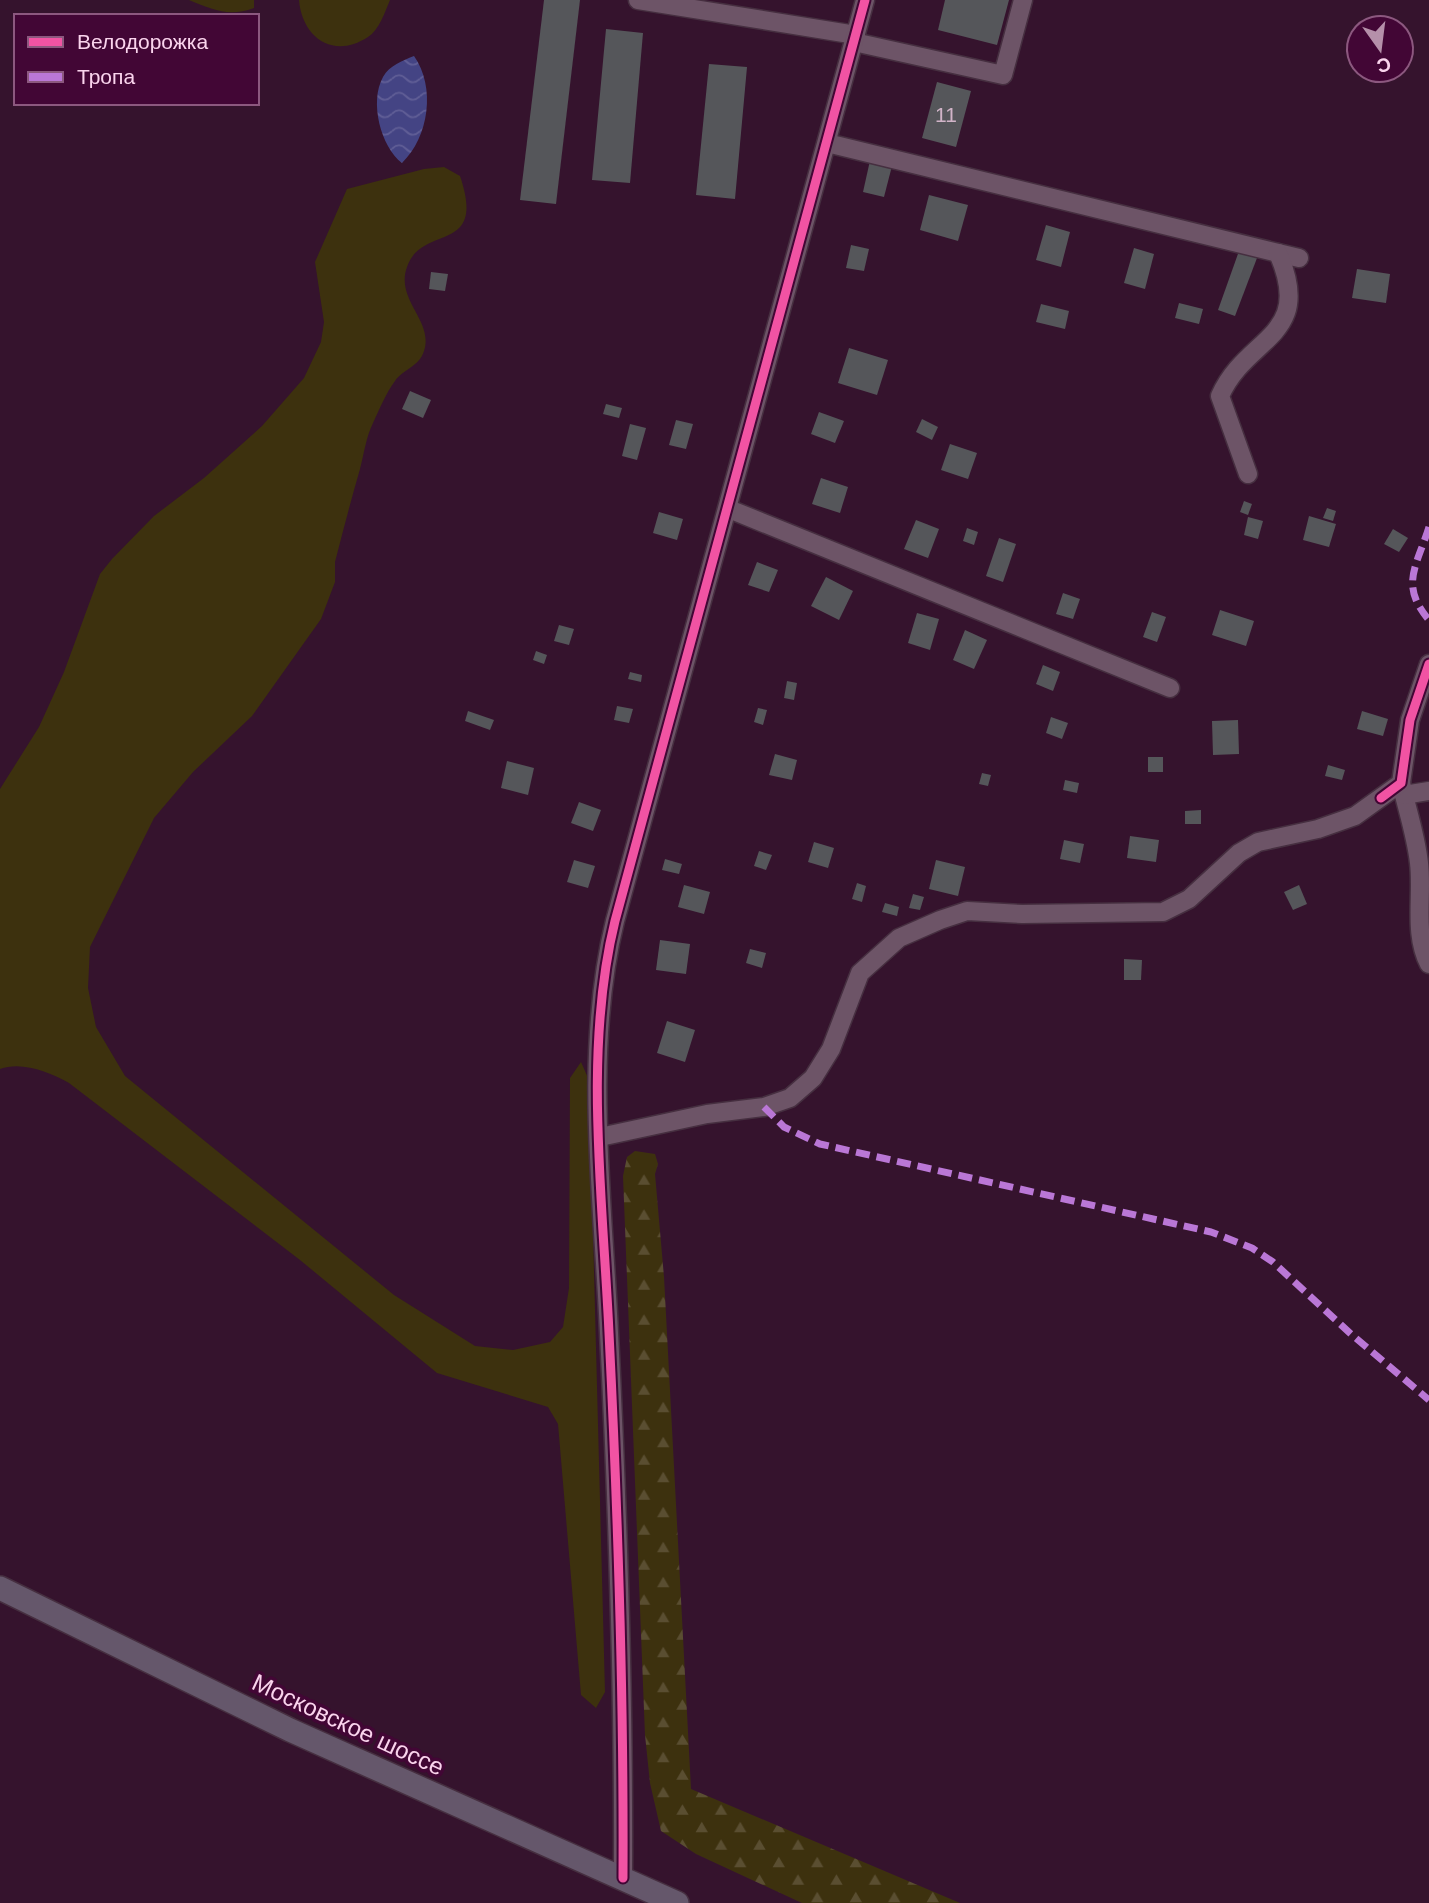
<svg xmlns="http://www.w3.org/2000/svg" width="1429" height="1903" viewBox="0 0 1429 1903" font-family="Arial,sans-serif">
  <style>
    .green { fill: #3d310e }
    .forest { fill: url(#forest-firs) }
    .water { fill: url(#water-waves) }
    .building { fill: #55565a }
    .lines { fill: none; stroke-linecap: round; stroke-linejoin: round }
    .minor-casing { stroke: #462f40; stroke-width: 21 }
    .major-casing { stroke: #462f40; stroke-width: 26 }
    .minor { stroke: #6d5467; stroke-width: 18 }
    .major { stroke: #65576b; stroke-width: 23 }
    .quiet { stroke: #ba77d6; stroke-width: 7; stroke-dasharray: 14 7; stroke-linecap: butt }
    .cycleway-casing { stroke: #420635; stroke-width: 13 }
    .cycleway { stroke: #f153a3; stroke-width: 9 }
    .labels { text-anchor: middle; stroke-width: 7; stroke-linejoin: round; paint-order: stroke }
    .number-label { font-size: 21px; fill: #d1b4c8 }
    .street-label { font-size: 24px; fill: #fad4ed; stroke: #420635 }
  </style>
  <defs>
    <pattern id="forest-firs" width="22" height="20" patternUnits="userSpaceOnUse" patternTransform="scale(1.75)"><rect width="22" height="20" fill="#3d310e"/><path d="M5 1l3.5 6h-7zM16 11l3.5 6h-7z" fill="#5a4e31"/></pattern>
    <pattern id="water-waves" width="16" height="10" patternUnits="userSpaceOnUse" patternTransform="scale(1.75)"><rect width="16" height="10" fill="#444484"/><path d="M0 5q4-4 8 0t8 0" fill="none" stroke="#605e96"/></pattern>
  </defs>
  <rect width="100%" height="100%" fill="#35132d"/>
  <g class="green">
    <path d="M 189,0 L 254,0 L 254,8 C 229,17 213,10 189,0 Z"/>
    <path d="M 299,0 L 390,0 C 385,12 379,30 368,37 C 333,60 302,37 299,0 Z"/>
    <path d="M 444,167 L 460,176 C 487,255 422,223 407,267 C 395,300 434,321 424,351 C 419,367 403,369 395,381 C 386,393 379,410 373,423 C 366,437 364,454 360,469 C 351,500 343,531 335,562 L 335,582 L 321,619 L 252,716 L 193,772 L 154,818 L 90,947 L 88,988 L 96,1027 L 125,1076 L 394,1295 L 475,1346 L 513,1350 L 550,1342 L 563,1327 L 569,1288 L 570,1078 L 581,1062 L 589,1080 L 605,1692 L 596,1708 L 581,1695 L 558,1424 L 548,1407 L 437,1373 L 300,1260 L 69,1083 C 49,1072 22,1061 0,1069 L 0,789 L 39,727 L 64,672 L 100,574 L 112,559 L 154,516 L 204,478 L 262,426 L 304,378 L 321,342 L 324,322 L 315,262 L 347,189 L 424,169 Z"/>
  </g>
  <path class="forest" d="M 635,1151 L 655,1154 L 658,1164 L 655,1174 L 664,1277 L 691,1789 L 960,1903 L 802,1903 L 696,1854 L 661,1831 L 650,1783 L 645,1735 L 623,1176 L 627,1157 Z"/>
  <path class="water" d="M 414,56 C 436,87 429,137 402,163 C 381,147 369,102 383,77 C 390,65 402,61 414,56 Z"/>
  <g class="building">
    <path d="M 544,0 L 580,0 L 556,204 L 520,200 Z"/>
    <path d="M 945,0 L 1009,0 L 997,45 L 938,30 Z"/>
    <path d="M 606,29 L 643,33 L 630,183 L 592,180 Z"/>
    <path d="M 709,64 L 747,67 L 735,199 L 696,195 Z"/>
    <path d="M 937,82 L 971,91 L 956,147 L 922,138 Z"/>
    <path d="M 871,156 L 893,162 L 884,197 L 863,192 Z"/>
    <path d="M 929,195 L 968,205 L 958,241 L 920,230 Z"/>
    <path d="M 1046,225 L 1070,232 L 1061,267 L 1036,260 Z"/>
    <path d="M 851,245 L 869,249 L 864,271 L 846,268 Z"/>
    <path d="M 1134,248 L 1154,254 L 1145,289 L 1124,283 Z"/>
    <path d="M 1239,251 L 1257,258 L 1235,316 L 1218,310 Z"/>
    <path d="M 1357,269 L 1390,274 L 1386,303 L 1352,298 Z"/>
    <path d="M 431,272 L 448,274 L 445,291 L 429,289 Z"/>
    <path d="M 1179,303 L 1203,309 L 1199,324 L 1175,318 Z"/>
    <path d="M 1041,304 L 1069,311 L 1065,329 L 1036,322 Z"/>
    <path d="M 849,348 L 888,360 L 877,395 L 838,383 Z"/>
    <path d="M 410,391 L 431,400 L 423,418 L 402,409 Z"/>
    <path d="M 606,404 L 622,408 L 619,418 L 603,414 Z"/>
    <path d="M 819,412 L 844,421 L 835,443 L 811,434 Z"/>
    <path d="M 922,419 L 938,427 L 932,440 L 916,432 Z"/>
    <path d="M 676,420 L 693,424 L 686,449 L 669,445 Z"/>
    <path d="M 630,424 L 646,428 L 637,460 L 622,456 Z"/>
    <path d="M 950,444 L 977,453 L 968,479 L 941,470 Z"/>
    <path d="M 821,478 L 848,487 L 840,513 L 812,504 Z"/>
    <path d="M 1244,501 L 1252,504 L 1248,515 L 1240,512 Z"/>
    <path d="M 1327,508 L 1336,511 L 1333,521 L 1323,518 Z"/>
    <path d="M 659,512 L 683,519 L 677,540 L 653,533 Z"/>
    <path d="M 1309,516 L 1336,524 L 1329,547 L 1303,540 Z"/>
    <path d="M 1248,517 L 1263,521 L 1258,539 L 1244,535 Z"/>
    <path d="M 916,520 L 939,529 L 928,558 L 904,549 Z"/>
    <path d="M 967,528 L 978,532 L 974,545 L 963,541 Z"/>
    <path d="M 1393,529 L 1408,538 L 1399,552 L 1384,544 Z"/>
    <path d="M 999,538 L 1016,544 L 1003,582 L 986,576 Z"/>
    <path d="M 757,562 L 778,570 L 769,592 L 748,585 Z"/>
    <path d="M 826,577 L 853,591 L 839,620 L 811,606 Z"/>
    <path d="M 1063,593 L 1080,599 L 1073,619 L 1056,614 Z"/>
    <path d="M 1220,610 L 1254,621 L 1246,646 L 1212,635 Z"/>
    <path d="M 1152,612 L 1166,617 L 1157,642 L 1143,637 Z"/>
    <path d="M 917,613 L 939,619 L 930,650 L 908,643 Z"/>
    <path d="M 559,625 L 574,629 L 569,645 L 554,641 Z"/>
    <path d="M 965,630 L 987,640 L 974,669 L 953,660 Z"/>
    <path d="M 536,651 L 547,655 L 544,664 L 533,660 Z"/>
    <path d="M 1043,665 L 1060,672 L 1053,691 L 1036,684 Z"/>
    <path d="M 630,672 L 642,675 L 641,682 L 628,679 Z"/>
    <path d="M 787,681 L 797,683 L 794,700 L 784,698 Z"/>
    <path d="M 617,706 L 633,709 L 629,723 L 614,720 Z"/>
    <path d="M 758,708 L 767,710 L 763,725 L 754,722 Z"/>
    <path d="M 468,711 L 494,720 L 490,730 L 465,721 Z"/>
    <path d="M 1362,711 L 1388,719 L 1383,736 L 1357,729 Z"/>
    <path d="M 1051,717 L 1068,723 L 1062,739 L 1046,733 Z"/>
    <path d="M 1238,720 L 1239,754 L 1213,755 L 1212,721 Z"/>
    <path d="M 775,754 L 797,760 L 792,780 L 769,775 Z"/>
    <rect x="1148" y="757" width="15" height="15"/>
    <path d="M 507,761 L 534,768 L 528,795 L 501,788 Z"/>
    <path d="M 1328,765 L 1345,770 L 1342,780 L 1325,776 Z"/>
    <path d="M 982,773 L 991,775 L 988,786 L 979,784 Z"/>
    <path d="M 1065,780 L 1079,783 L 1077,793 L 1063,790 Z"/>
    <path d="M 579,802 L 601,810 L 593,831 L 571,823 Z"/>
    <path d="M 1201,810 L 1201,824 L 1185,824 L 1185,811 Z"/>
    <path d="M 1130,836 L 1159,840 L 1156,862 L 1127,858 Z"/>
    <path d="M 1064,840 L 1084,844 L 1080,863 L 1060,859 Z"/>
    <path d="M 814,842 L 834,848 L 828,868 L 808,862 Z"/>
    <path d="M 759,851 L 772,855 L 766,870 L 754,866 Z"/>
    <path d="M 665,859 L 682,864 L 679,874 L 662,870 Z"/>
    <path d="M 574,860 L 595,866 L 588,888 L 567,882 Z"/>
    <path d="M 936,860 L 965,867 L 958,896 L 929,889 Z"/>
    <path d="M 857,883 L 866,886 L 862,902 L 852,899 Z"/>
    <path d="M 684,885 L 710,892 L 704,914 L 678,907 Z"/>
    <path d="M 1299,885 L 1307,904 L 1293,910 L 1284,892 Z"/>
    <path d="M 913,894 L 924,897 L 920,910 L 909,908 Z"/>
    <path d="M 885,903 L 899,907 L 897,916 L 882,912 Z"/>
    <path d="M 660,940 L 690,944 L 686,974 L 656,970 Z"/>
    <path d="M 750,949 L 766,953 L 762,968 L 746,963 Z"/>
    <path d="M 1124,959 L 1142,960 L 1141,980 L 1124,980 Z"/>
    <path d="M 667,1021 L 695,1030 L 685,1062 L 657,1053 Z"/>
  </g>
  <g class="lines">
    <g class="minor-casing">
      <g id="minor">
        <path d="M 638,0 L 856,35"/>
        <path d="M 854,42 L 1003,75 L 1023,0"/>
        <path d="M 827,143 L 1299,258"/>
        <path d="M 1248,474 L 1220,396 C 1247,335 1315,338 1278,253"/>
        <path d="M 729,509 L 1170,688"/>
        <path d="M 1401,783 C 1407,809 1416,836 1419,863 C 1423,895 1413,934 1429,964"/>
        <path d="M 1404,795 L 1429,791"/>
        <path d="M 600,1137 L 707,1114 L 764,1107 L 790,1098 L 813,1078 L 831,1049 L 860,973 L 899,938 L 940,920 L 967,911 L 1022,914 L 1163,912 L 1189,899 L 1239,853 L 1258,842 L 1318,829 L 1355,816 L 1401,783 L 1410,720 L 1429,664"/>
        <path d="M 623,1878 C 624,1696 618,1515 609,1333 C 603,1200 583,1050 615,921 L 865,0"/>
      </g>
    </g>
    <g class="major-casing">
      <path id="major" d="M 0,1588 L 290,1730 L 677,1903"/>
    </g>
    <use href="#minor" class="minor"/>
    <use href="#major" class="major"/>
    <g class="quiet">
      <path d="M 1429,527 C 1417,566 1399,585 1429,620"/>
      <path d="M 764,1107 L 784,1127 L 820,1144 L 1211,1232 L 1252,1248 L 1273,1262 L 1351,1334 L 1429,1400"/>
    </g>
    <g class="cycleway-casing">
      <g id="cycleway">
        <path d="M 1381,798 L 1401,783 L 1410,720 L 1429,664"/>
        <path d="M 623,1878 C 624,1696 618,1515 609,1333 C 603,1200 583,1050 615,921 L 865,0"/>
      </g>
    </g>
    <use href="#cycleway" class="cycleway"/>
  </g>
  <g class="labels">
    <g class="number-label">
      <text x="946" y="122">11</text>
    </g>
    <g class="street-label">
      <text transform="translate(348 1725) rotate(25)" y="8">Московское шоссе</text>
    </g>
  </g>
  <rect x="14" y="14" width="245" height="91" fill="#420635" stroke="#8c587f" stroke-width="2"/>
  <rect x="28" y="37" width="35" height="10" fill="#f153a3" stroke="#8c587f" stroke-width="2"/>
  <text x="77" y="49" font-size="21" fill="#fad4ed">Велодорожка</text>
  <rect x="28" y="72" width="35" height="10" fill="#ba77d6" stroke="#8c587f" stroke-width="2"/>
  <text x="77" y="84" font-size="21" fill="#fad4ed">Тропа</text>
  <g transform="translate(1380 49) rotate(166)"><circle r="33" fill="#420635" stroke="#8c587f" stroke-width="2"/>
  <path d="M0-5L12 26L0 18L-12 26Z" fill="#b590aa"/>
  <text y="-10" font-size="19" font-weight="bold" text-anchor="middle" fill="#fad4ed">С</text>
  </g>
</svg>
